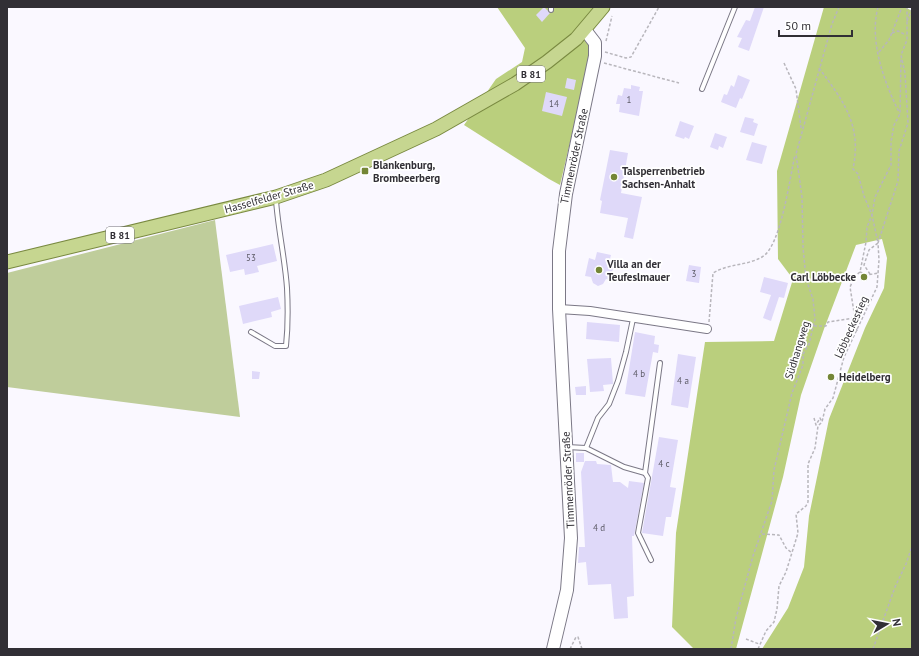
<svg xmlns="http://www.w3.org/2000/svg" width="919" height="656" viewBox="0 0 919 656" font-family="'PT Sans',sans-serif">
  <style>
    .green { fill: #bfcd9b }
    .forest { fill: #bacf7d }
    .building { fill: #dfd9f9 }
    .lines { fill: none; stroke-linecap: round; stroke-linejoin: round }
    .service-casing { stroke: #7b7886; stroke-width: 6 }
    .minor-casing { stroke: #7b7886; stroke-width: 10 }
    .secondary-casing { stroke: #7b7886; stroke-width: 14 }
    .primary-casing { stroke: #798940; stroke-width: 15 }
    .path { stroke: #b8b6bc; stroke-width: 1.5; stroke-dasharray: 3 2; stroke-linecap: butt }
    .service { stroke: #fff; stroke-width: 4 }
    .minor { stroke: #fff; stroke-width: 8 }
    .secondary { stroke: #fff; stroke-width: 12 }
    .primary { stroke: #c6d690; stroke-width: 13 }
    .poi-dot { fill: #748636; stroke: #fff; stroke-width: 1.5 }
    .labels { text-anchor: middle; stroke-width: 3.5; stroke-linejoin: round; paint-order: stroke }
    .number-label { font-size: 9px; fill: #5c5a66 }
    .shield { fill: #fff; stroke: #6f6d72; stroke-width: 1 }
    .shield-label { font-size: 10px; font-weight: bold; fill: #312f35 }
    .street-label { font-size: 11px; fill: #312f35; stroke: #fff }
    .poi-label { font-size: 11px; font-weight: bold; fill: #312f35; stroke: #fff; text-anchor: start }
  </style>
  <rect width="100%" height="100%" fill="#faf8ff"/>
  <path class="green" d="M 215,220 L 240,417 L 7,387 L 7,273 Z"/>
  <g class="forest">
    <path d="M 497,7 L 593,7 L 587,70 L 560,185 L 549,179 L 464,125 L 496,79 L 522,62 L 525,48 Z"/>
    <path d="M 824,7 L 905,7 L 912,11 L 912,649 L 762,649 L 788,608 L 804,567 L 809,516 L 829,419 L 865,328 L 884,288 L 887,258 L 882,239 L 856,245 L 824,329 L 801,395 L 783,477 L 736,649 L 694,649 L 672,627 L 676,533 L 705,342 L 774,341 L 793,279 L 778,259 L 777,171 Z"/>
  </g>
  <g class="building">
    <path d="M 544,7 L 550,13 L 542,22 L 536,15 Z"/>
    <path d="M 755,7 L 764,7 L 749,51 L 738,47 L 742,38 L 737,37 L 746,20 L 750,21 Z"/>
    <path d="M 738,75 L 750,80 L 742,99 L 740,98 L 736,108 L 721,102 L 724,94 L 727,95 L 731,85 L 734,87 Z"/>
    <path d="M 567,78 L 576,80 L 574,90 L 565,88 Z"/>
    <path d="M 631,85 L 640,87 L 639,91 L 643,91 L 639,116 L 619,112 L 620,104 L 616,104 L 618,95 L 622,96 L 624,88 L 631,89 Z"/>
    <path d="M 546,92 L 567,97 L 562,116 L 542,111 Z"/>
    <path d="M 745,117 L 754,119 L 753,122 L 758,124 L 754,136 L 740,132 Z"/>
    <path d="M 680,121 L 694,126 L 689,139 L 685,137 L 684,139 L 675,136 Z"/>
    <path d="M 715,133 L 727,137 L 723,148 L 719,146 L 718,150 L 710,147 Z"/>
    <path d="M 752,142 L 767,146 L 762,164 L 746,160 Z"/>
    <path d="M 610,150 L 628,153 L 621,193 L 642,197 L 633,239 L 624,237 L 628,218 L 600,213 L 602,201 L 600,200 Z"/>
    <path d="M 273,244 L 277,261 L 257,266 L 259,272 L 245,275 L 244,269 L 230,272 L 226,255 Z"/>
    <path d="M 597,252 L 611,255 L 609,263 L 614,264 L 610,280 L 606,279 L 603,284 L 598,286 L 593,283 L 591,277 L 585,276 L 589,258 L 595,260 Z"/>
    <path d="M 689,265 L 701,267 L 699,283 L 686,281 Z"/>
    <path d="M 764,277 L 788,283 L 784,298 L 779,297 L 771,321 L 763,318 L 771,295 L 760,292 Z"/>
    <path d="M 278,297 L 281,309 L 271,312 L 272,317 L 243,324 L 239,306 Z"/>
    <path d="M 587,322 L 620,325 L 619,342 L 586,339 Z"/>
    <path d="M 635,332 L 655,336 L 654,344 L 659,345 L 658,353 L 653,352 L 645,397 L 625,394 Z"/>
    <path d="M 678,354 L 696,357 L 688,408 L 671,405 Z"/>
    <path d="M 611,358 L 613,384 L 603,385 L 604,391 L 590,392 L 587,359 Z"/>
    <path d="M 252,371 L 260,372 L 259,379 L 252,379 Z"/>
    <path d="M 586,386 L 586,395 L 576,395 L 575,387 Z"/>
    <path d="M 659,437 L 678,440 L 670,487 L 676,488 L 671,517 L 666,517 L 663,536 L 642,533 Z"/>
    <rect x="576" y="453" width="8" height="9"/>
    <path d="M 585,461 L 596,461 L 597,464 L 611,465 L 613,482 L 620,482 L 628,488 L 629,481 L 644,483 L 634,536 L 632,536 L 634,596 L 627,597 L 628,618 L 614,619 L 611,584 L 588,585 L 586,562 L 578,563 L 579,547 L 585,547 L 581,472 Z"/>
  </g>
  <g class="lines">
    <g class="service-casing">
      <g id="service">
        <path d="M 551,10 L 551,7"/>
        <path d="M 702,89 L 735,7"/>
        <path d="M 251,332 L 275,346 L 286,346 C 288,327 288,307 287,288 C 285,259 278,229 276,200"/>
        <path d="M 567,447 L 586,448 L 624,467 L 645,473 L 660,363"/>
        <path d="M 586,448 L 598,418 L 609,404 L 618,381 L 626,352 L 633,319"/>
        <path d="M 645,473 L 648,478 L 638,533 L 651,560"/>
      </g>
    </g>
    <g class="minor-casing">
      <path id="minor" d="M 559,309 L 590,311 L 707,329"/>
    </g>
    <g class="secondary-casing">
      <path id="secondary" d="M 553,649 L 567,590 L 571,538 L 559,309 L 559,251 L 566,194 L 595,56 L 595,43 L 585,30"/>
    </g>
    <g class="primary-casing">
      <path id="primary" d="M 7,262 L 276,197 L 326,180 L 436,129 L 515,84 L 547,62 L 576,39 L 603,7"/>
    </g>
    <g class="path">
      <path d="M 878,7 C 869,41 884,82 899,112"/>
      <path d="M 907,21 L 912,9"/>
      <path d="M 892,33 L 898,31 L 906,35"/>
      <path d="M 606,41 L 612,16"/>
      <path d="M 605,52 L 626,58 L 631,57 L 659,7"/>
      <path d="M 879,52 L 889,40 L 902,7"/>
      <path d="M 604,63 L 679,83"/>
      <path d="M 784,63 L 796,89 L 801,128"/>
      <path d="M 819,68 C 844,102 862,125 853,169 L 858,174 L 864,196 L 872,215 L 878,243 L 869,250 L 864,265 L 870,274"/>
      <path d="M 860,272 L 867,275 L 879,273"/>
      <path d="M 709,322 L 713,273 C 730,263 746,266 762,257 C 781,247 790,176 795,155"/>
      <path d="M 814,326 L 826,326 L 828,322 L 854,318"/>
      <path d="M 857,331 L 850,287 L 855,276 L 860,272 L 866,242 L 867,227 L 872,215 L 875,197 L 891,165 L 891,142 L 894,125 L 900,114 L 901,59"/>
      <path d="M 814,418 L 816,425 L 820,418 L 822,422"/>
      <path d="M 762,534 L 779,535 L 786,548 L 792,553"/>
      <path d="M 746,639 L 759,644"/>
      <path d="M 570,649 L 576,637 L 578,637 L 582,649"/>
      <path d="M 731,649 L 736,618 L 753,556 L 772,501 L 774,470 L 792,393 L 803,365 L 803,354 L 809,344 L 815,319 L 813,299 L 806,279 L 803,247 L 802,197 L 796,154 L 832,24 L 839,7"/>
      <path d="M 758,649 L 766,631 L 774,622 L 777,609 L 779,586 L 786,572 L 798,533 L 796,514 L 806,506 L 808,502 L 808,464 L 815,448 L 818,426 L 822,422 L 825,409 L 833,398 L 844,357 L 877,287 L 879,260 L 878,243 L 898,181 L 899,151 L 908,123 L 905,73 L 901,55 L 907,40 L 907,7"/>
      <path d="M 873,649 L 895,587 L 906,564 L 912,546"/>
    </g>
    <use href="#service" class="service"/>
    <use href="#minor" class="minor"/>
    <use href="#secondary" class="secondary"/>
    <use href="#primary" class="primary"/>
  </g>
  <g class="poi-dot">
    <rect x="361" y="167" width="8" height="8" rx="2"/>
    <circle cx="614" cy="177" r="4"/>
    <circle cx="599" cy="270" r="4"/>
    <circle cx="864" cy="277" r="4"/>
    <circle cx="831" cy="377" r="4"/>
  </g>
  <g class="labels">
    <g class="number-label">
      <text x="629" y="103">1</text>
      <text x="554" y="107">14</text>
      <text x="251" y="261">53</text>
      <text x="694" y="277">3</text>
      <text x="639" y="377">4 b</text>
      <text x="683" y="384">4 a</text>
      <text x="664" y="467">4 c</text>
      <text x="599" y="531">4 d</text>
    </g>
    <g class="shield">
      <rect x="517" y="66" width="28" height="16" rx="3"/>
      <rect x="106" y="227" width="28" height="16" rx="3"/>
    </g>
    <g class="shield-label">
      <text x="531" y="78">B 81</text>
      <text x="120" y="239">B 81</text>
    </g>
    <g class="street-label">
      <text transform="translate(574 156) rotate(-78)" y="4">Timmenröder Straße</text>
      <text transform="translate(269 197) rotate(-16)" y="4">Hasselfelder Straße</text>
      <text transform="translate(851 327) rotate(-66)" y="4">Löbbeckestieg</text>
      <text transform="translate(797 350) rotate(-73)" y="4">Südhangweg</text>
      <text transform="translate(568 480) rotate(-93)" y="4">Timmenröder Straße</text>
    </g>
    <g class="poi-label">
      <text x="373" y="169">Blankenburg,<tspan x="373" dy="13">Brombeerberg</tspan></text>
      <text x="622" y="175">Talsperrenbetrieb<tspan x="622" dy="13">Sachsen-Anhalt</tspan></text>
      <text x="607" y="268">Villa an der<tspan x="607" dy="13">Teufeslmauer</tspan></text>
      <text x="856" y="281" text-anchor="end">Carl Löbbecke</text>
      <text x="839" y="381">Heidelberg</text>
    </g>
  </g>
  <rect width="919" height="656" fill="none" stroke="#312f35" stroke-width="16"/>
  <g transform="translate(887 624) rotate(80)" stroke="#ffffff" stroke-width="3" paint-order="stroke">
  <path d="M0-3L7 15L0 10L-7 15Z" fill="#312f35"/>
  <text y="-6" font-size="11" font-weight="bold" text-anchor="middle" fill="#312f35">N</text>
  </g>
  <path d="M779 30v6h73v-6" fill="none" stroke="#312f35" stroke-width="2"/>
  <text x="785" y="30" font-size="12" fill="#312f35" stroke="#ffffff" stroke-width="3" paint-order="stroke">50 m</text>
</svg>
